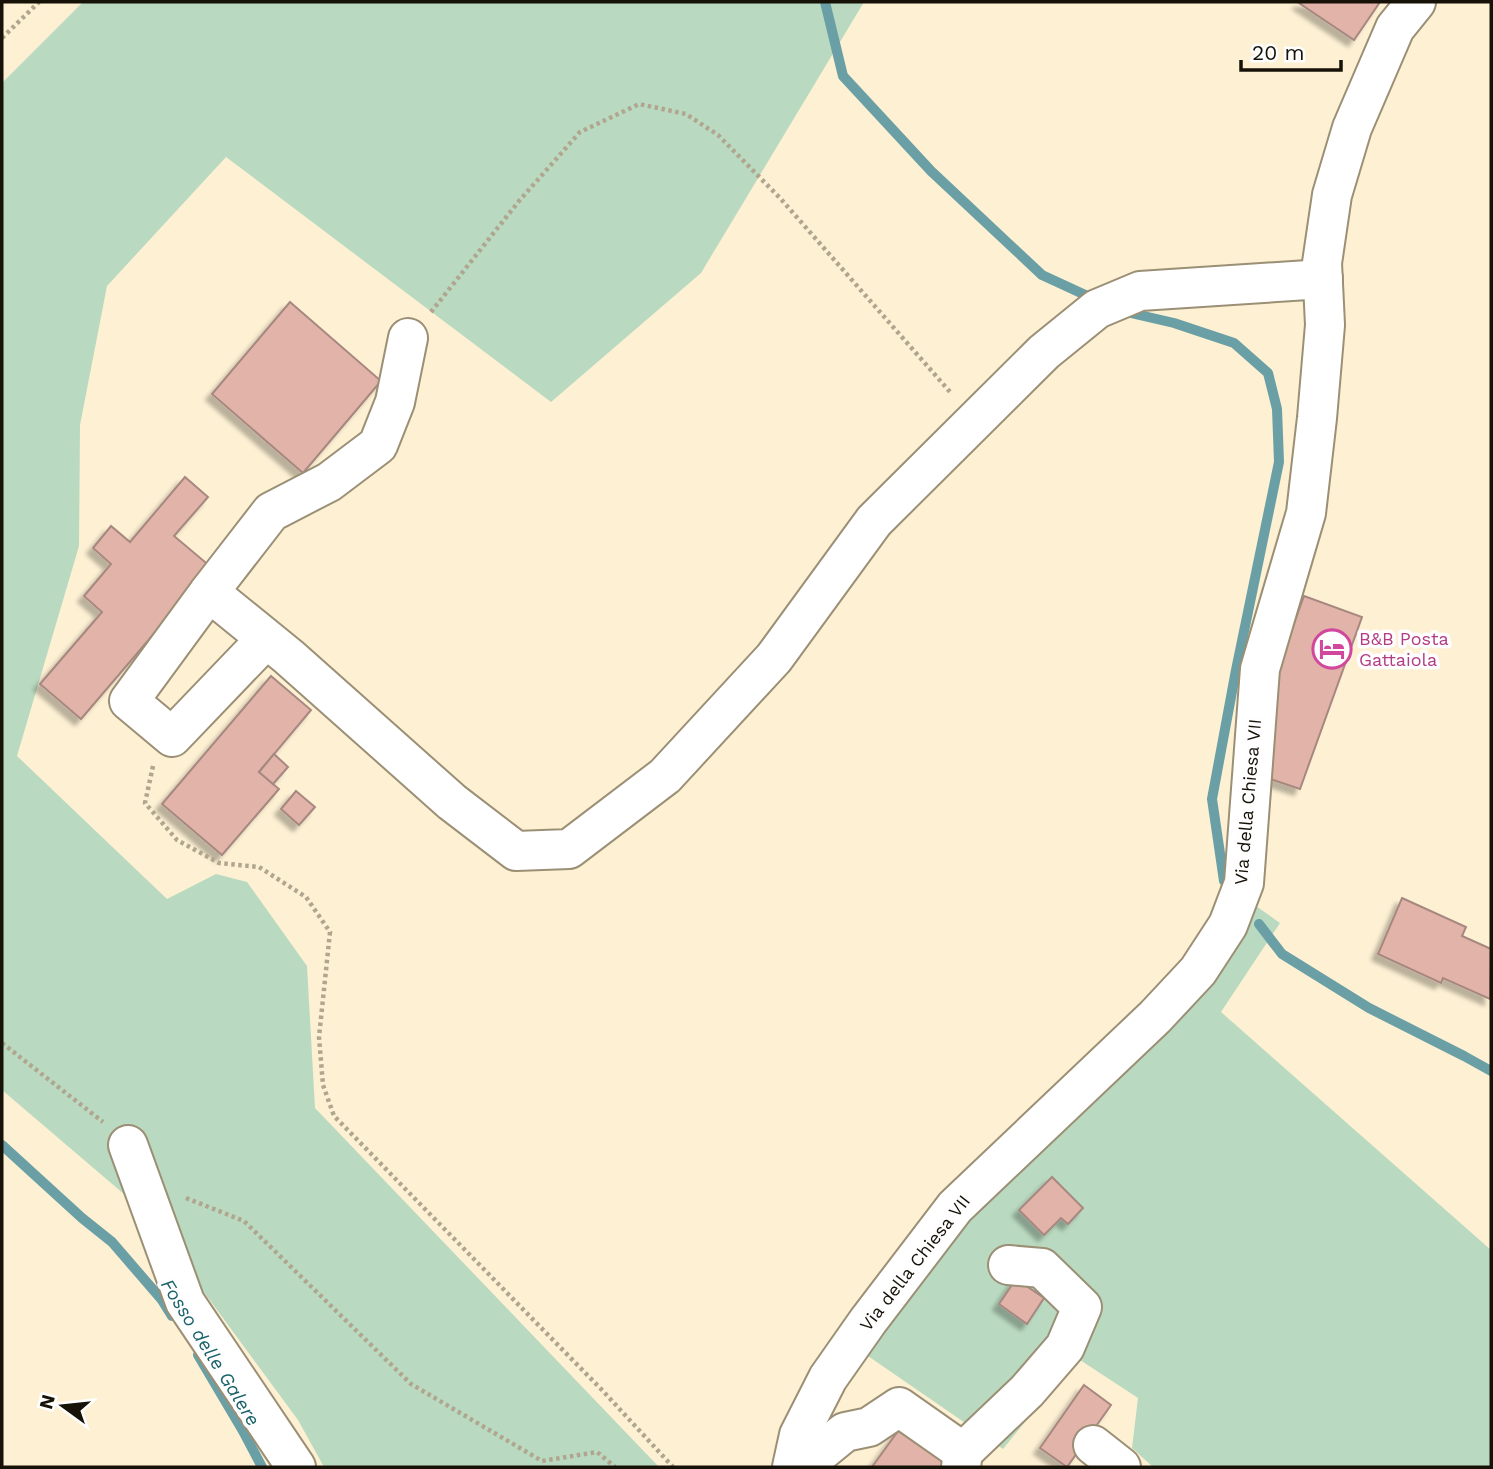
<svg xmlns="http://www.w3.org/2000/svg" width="1493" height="1469" viewBox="0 0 1493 1469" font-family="'Work Sans',sans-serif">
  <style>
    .green { fill: #b9dac0 }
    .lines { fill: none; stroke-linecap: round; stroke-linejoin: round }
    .stream { stroke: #6aa0a5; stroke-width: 10 }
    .building { fill: #e2b3a8; stroke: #a78880; stroke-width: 2; filter: url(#shadow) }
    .minor-casing { stroke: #9b8f75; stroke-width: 42 }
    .path { stroke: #b0a68f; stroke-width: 4.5; stroke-dasharray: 3.5 3.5; stroke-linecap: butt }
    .minor { stroke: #fff; stroke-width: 38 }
    .labels { text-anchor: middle; stroke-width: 7; stroke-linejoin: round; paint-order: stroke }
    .hotel-label { font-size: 18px; fill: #b23c85; stroke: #fefefe; text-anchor: start }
    .street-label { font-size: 18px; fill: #171208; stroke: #fefefe }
    .water-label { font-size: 19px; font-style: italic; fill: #196269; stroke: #fefefe }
  </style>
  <defs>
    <filter id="shadow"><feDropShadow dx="-6" dy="6" stdDeviation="2" flood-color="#0004"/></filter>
  </defs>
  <rect width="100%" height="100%" fill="#fdf0d3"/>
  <g class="green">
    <path d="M 83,2 L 864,2 L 701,273 L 551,402 L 226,157 L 107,286 L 80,425 L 79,546 L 17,756 L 167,899 L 216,874 L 247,882 L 307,966 L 315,1108 L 659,1467 L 324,1467 L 298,1420 L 145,1212 L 2,1090 L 2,83 Z"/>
    <path d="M 1226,885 L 1280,923 L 1221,1012 L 1491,1250 L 1491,1467 L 1153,1467 L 1132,1448 L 1138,1398 L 1077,1358 L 1003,1449 L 836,1334 L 890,1259 L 998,1145 L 1145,1000 L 1196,952 Z"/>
  </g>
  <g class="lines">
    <g class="stream">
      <path d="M 825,2 L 843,76 L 931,171 L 1042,275 L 1094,299"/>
      <path d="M 1122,311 L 1174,323 L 1234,343 L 1268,373 L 1277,409 L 1279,462 L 1236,670 L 1212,799 L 1224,881"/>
      <path d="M 1259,924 L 1282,954 L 1369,1008 L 1464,1056 L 1491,1071"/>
      <path d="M 2,1145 L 82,1218 L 112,1242 L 162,1300 L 172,1316"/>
      <path d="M 198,1355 L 243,1431 L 262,1467"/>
    </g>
  </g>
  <g class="building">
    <path d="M 1300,2 L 1380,2 L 1354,40 L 1299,3 Z"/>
    <path d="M 290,302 L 381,381 L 303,473 L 212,394 Z"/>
    <path d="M 185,477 L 208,497 L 174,536 L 211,567 L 81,719 L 40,684 L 102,612 L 84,596 L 111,564 L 93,548 L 111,526 L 130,542 Z"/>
    <path d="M 1304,596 L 1362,617 L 1300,789 L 1261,776 L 1277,670 Z"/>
    <path d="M 271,676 L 311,710 L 259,772 L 279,789 L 222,855 L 162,804 Z"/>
    <path d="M 274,754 L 288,767 L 273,784 L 259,772 Z"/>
    <path d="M 296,791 L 315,807 L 299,825 L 281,809 Z"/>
    <path d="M 1402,898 L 1466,927 L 1462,936 L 1491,949 L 1490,999 L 1443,978 L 1441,983 L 1378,954 Z"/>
    <path d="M 1052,1177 L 1083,1208 L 1068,1224 L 1061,1218 L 1044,1235 L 1019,1210 Z"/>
    <path d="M 1016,1279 L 1044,1298 L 1027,1324 L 999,1304 Z"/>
    <path d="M 1084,1385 L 1111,1405 L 1067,1467 L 1040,1448 Z"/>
    <path d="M 906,1420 L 952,1453 L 942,1467 L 872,1467 Z"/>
  </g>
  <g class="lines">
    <g class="minor-casing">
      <g id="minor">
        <path d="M 209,592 L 271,512 L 329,482 L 378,445 L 395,402 L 408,338"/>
        <path d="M 266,639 L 172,737 L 129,701 L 209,592 L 289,657 L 452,802 L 516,851 L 569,849 L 665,776 L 774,658 L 874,521 L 1044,352 L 1097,309 L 1140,291 L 1323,279"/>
        <path d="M 128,1145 L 185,1302 L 296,1467"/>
        <path d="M 1093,1445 L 1121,1467"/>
        <path d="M 963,1452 L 1027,1391 L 1065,1347 L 1082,1307 L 1042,1268 L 1008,1265"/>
        <path d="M 792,1467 L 799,1435 L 828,1378 L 868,1321 L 955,1207 L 1155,1017 L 1198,971 L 1228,925 L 1244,883 L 1260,669 L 1306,513 L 1317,418 L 1325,325 L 1322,263 L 1332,195 L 1352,128 L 1395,28 L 1416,2"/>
        <path d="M 813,1467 L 818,1454 L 845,1432 L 869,1427 L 899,1407 L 963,1452 L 961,1467"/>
      </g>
    </g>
    <g class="path">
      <path d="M 2,38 L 39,2"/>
      <path d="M 431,312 L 519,201 L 580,132 L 639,104 L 686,114 L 718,135 L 780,198 L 951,393"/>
      <path d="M 153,766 L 145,803 L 177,840 L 219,863 L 259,867 L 306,897 L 330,932 L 319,1037 L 323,1085 L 334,1116 L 602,1390 L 673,1467"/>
      <path d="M 2,1043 L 103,1122"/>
      <path d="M 186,1198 L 244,1221 L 411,1384 L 542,1461 L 597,1452 L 615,1467"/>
    </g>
    <use href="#minor" class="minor"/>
  </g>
  <defs>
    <g id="hotel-ring" transform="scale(2.0125)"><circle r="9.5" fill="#fefefe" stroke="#d1479c" stroke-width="1.5"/><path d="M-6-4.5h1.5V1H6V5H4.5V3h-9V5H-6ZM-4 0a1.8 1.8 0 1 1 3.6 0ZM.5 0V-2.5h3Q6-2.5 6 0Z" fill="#d1479c"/></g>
  </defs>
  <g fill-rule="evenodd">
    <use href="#hotel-ring" x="1332" y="649"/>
  </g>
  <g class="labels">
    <g class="hotel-label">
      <text x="1359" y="645">B&amp;B Posta<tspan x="1359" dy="21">Gattaiola</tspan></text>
    </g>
    <g class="street-label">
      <text transform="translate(1248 802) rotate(-85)" y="6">Via della Chiesa VII</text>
      <text transform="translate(915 1263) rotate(-52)" y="6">Via della Chiesa VII</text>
    </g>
    <g class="water-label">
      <text transform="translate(211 1352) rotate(58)" y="7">Fosso delle Galere</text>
    </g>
  </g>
  <rect width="1493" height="1469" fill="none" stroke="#171208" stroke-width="7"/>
  <g transform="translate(63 1406) rotate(285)" stroke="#fefefe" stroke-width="5" paint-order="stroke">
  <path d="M0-5L12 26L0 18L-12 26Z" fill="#171208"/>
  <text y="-10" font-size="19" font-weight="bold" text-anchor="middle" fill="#171208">N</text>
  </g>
  <path d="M1241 60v10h100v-10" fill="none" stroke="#171208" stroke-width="3.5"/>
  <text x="1252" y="60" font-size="21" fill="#171208" stroke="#fefefe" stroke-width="5" paint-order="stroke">20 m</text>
</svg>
